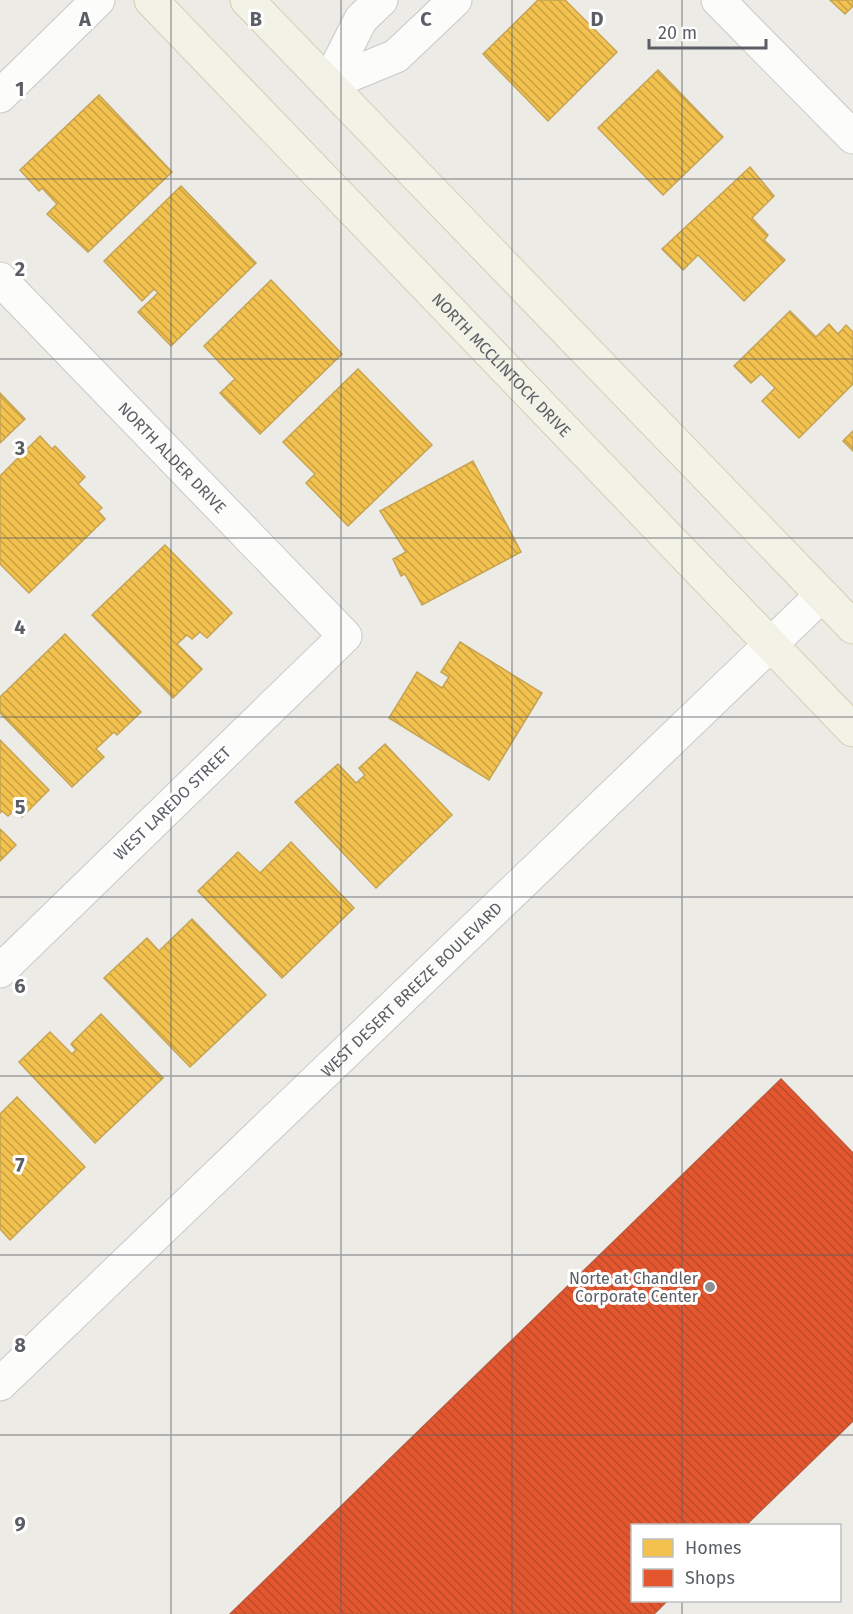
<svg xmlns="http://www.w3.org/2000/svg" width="853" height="1614" viewBox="0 0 853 1614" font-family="'Fira Sans',sans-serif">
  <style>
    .homes { fill: url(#homes-back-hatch); stroke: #c5a455; stroke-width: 1.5 }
    .shops { fill: url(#shops-back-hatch); stroke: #bb593e; stroke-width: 1.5 }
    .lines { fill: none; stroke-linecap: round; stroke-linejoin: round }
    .minor-casing { stroke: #c9c9c8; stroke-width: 35 }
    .major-casing { stroke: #d6ceb2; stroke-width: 35 }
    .minor { stroke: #fcfcfb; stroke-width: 33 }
    .major { stroke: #f3f2e7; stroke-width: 33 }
    .grid { fill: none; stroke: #5b5f65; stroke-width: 1.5; stroke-opacity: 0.55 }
    .poi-dot { fill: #8e9092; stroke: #fff; stroke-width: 2 }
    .labels { text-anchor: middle; stroke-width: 6; stroke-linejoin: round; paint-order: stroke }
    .street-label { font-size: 16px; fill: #5b5f65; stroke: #fff }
    .poi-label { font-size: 16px; fill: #5b5f65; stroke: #fff; text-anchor: end }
    .grid-label { font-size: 20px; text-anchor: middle; font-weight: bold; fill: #5b5f65; stroke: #fff; stroke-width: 6; stroke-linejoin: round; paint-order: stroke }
  </style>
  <defs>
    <pattern id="homes-back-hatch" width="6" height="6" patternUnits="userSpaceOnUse" patternTransform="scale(1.5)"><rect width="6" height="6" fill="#f2c14e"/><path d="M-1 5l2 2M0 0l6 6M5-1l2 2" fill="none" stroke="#c7a044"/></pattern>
    <pattern id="shops-back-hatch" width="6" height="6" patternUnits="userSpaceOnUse" patternTransform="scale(1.5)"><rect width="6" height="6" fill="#e4572e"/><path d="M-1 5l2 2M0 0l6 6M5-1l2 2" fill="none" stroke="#bc4b2b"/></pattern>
  </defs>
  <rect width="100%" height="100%" fill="#ecebe6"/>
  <g class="homes">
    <path d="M 538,0 L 565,0 L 617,52 L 548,121 L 483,54 Z"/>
    <path d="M 830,0 L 853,0 L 853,6 L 845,14 Z"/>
    <path d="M 658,70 L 723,137 L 663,195 L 598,128 Z"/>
    <path d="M 99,95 L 172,172 L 88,252 L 47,214 L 57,204 L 42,188 L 39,191 L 20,170 Z"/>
    <path d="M 750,167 L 774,196 L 752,218 L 768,235 L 764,240 L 785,260 L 744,301 L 698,255 L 683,270 L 662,249 Z"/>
    <path d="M 181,186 L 256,263 L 171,346 L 138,312 L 158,293 L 154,289 L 142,301 L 104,261 Z"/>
    <path d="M 271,280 L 342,354 L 260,434 L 220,393 L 235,379 L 204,346 Z"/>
    <path d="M 790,311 L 816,337 L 829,324 L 838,334 L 846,325 L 853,332 L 853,384 L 799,438 L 762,401 L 775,388 L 761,374 L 751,383 L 734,366 Z"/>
    <path d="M 358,369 L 432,445 L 348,526 L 306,483 L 315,474 L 283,442 Z"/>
    <path d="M 0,393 L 25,419 L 0,443 Z"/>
    <path d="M 853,431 L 853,451 L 843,441 Z"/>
    <path d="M 40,436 L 52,449 L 55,446 L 85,477 L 78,484 L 102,508 L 98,511 L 105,519 L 29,593 L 0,564 L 0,476 Z"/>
    <path d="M 473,461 L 521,552 L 422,605 L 405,574 L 401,576 L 393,559 L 406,552 L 380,511 Z"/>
    <path d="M 165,545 L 232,613 L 207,638 L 200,632 L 192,639 L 187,635 L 177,644 L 202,669 L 173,698 L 92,615 Z"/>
    <path d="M 65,634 L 141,712 L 117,735 L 114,732 L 96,749 L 104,757 L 72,787 L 0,713 L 0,697 Z"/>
    <path d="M 460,642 L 542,693 L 489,780 L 389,718 L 417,672 L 442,688 L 449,677 L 441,672 Z"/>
    <path d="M 0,740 L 49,790 L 22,817 L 15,810 L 8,816 L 2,811 L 0,813 Z"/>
    <path d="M 385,744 L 452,815 L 376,888 L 295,802 L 338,764 L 356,783 L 365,775 L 359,768 Z"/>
    <path d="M 0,829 L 16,845 L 0,861 Z"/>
    <path d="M 291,842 L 354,908 L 282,978 L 198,891 L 238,852 L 260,873 Z"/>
    <path d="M 192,919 L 266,995 L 190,1067 L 104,978 L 147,938 L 159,951 Z"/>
    <path d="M 101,1014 L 163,1078 L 95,1143 L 19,1062 L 50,1032 L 72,1054 L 76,1050 L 71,1044 Z"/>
    <path d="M 17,1097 L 85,1167 L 10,1240 L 0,1229 L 0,1114 Z"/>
  </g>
  <path class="shops" d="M 781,1079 L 853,1153 L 853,1421 L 745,1526 L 632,1526 L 632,1600 L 668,1600 L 654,1614 L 230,1614 Z"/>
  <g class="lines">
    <g class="minor-casing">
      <g id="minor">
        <path d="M 718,0 L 853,137"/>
        <path d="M 328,84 L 396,56 L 455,0"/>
        <path d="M 328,84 L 361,19 L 381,0"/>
        <path d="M 0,96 L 98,0"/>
        <path id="s1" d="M 0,279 L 345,636 L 0,971"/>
        <path id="s2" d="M 0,1384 L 822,595"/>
      </g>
    </g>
    <g class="major-casing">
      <g id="major">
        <path id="s3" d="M 151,0 L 853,730"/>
        <path d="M 247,0 L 853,627"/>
      </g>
    </g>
    <use href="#minor" class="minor"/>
    <use href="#major" class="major"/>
  </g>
  <path class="grid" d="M 171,0 L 171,1614M 341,0 L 341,1614M 512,0 L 512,1614M 682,0 L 682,1526M 0,179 L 853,179M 0,359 L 853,359M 0,538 L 853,538M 0,717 L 853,717M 0,897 L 853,897M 0,1076 L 853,1076M 0,1255 L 853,1255M 0,1435 L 853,1435M 682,1600 L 682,1614"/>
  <circle class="poi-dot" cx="710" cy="1287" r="6"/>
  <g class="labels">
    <g class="street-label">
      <text dy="6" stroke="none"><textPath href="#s3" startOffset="506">NORTH MCCLINTOCK DRIVE</textPath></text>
      <text dy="6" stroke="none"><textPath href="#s1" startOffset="248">NORTH ALDER DRIVE</textPath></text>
      <text transform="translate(172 803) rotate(-44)" y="6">WEST LAREDO STREET</text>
      <text dy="6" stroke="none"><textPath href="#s2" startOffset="570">WEST DESERT BREEZE BOULEVARD</textPath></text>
    </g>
    <g class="poi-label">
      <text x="698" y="1284">Norte at Chandler<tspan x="698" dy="18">Corporate Center</tspan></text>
    </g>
  </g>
  <g class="grid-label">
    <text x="85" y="26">A</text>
    <text x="256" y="26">B</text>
    <text x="426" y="26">C</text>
    <text x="597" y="26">D</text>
    <text x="20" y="96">1</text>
    <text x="20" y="276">2</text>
    <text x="20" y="455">3</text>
    <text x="20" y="634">4</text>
    <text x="20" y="814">5</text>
    <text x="20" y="993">6</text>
    <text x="20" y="1172">7</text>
    <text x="20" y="1352">8</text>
    <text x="20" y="1531">9</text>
  </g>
  <rect x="631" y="1524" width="210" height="78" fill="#ffffff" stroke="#bdbfc1" stroke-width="1.5"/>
  <rect x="643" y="1539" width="30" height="18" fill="#f2c14e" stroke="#bdbfc1" stroke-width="1.5"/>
  <text x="685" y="1554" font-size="18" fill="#5b5f65">Homes</text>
  <rect x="643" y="1569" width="30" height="18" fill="#e4572e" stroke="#bdbfc1" stroke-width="1.5"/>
  <text x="685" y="1584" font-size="18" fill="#5b5f65">Shops</text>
  <path d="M649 39v9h117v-9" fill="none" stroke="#5b5f65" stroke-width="3"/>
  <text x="658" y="39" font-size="18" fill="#5b5f65" stroke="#ffffff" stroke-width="4.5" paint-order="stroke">20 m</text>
</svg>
